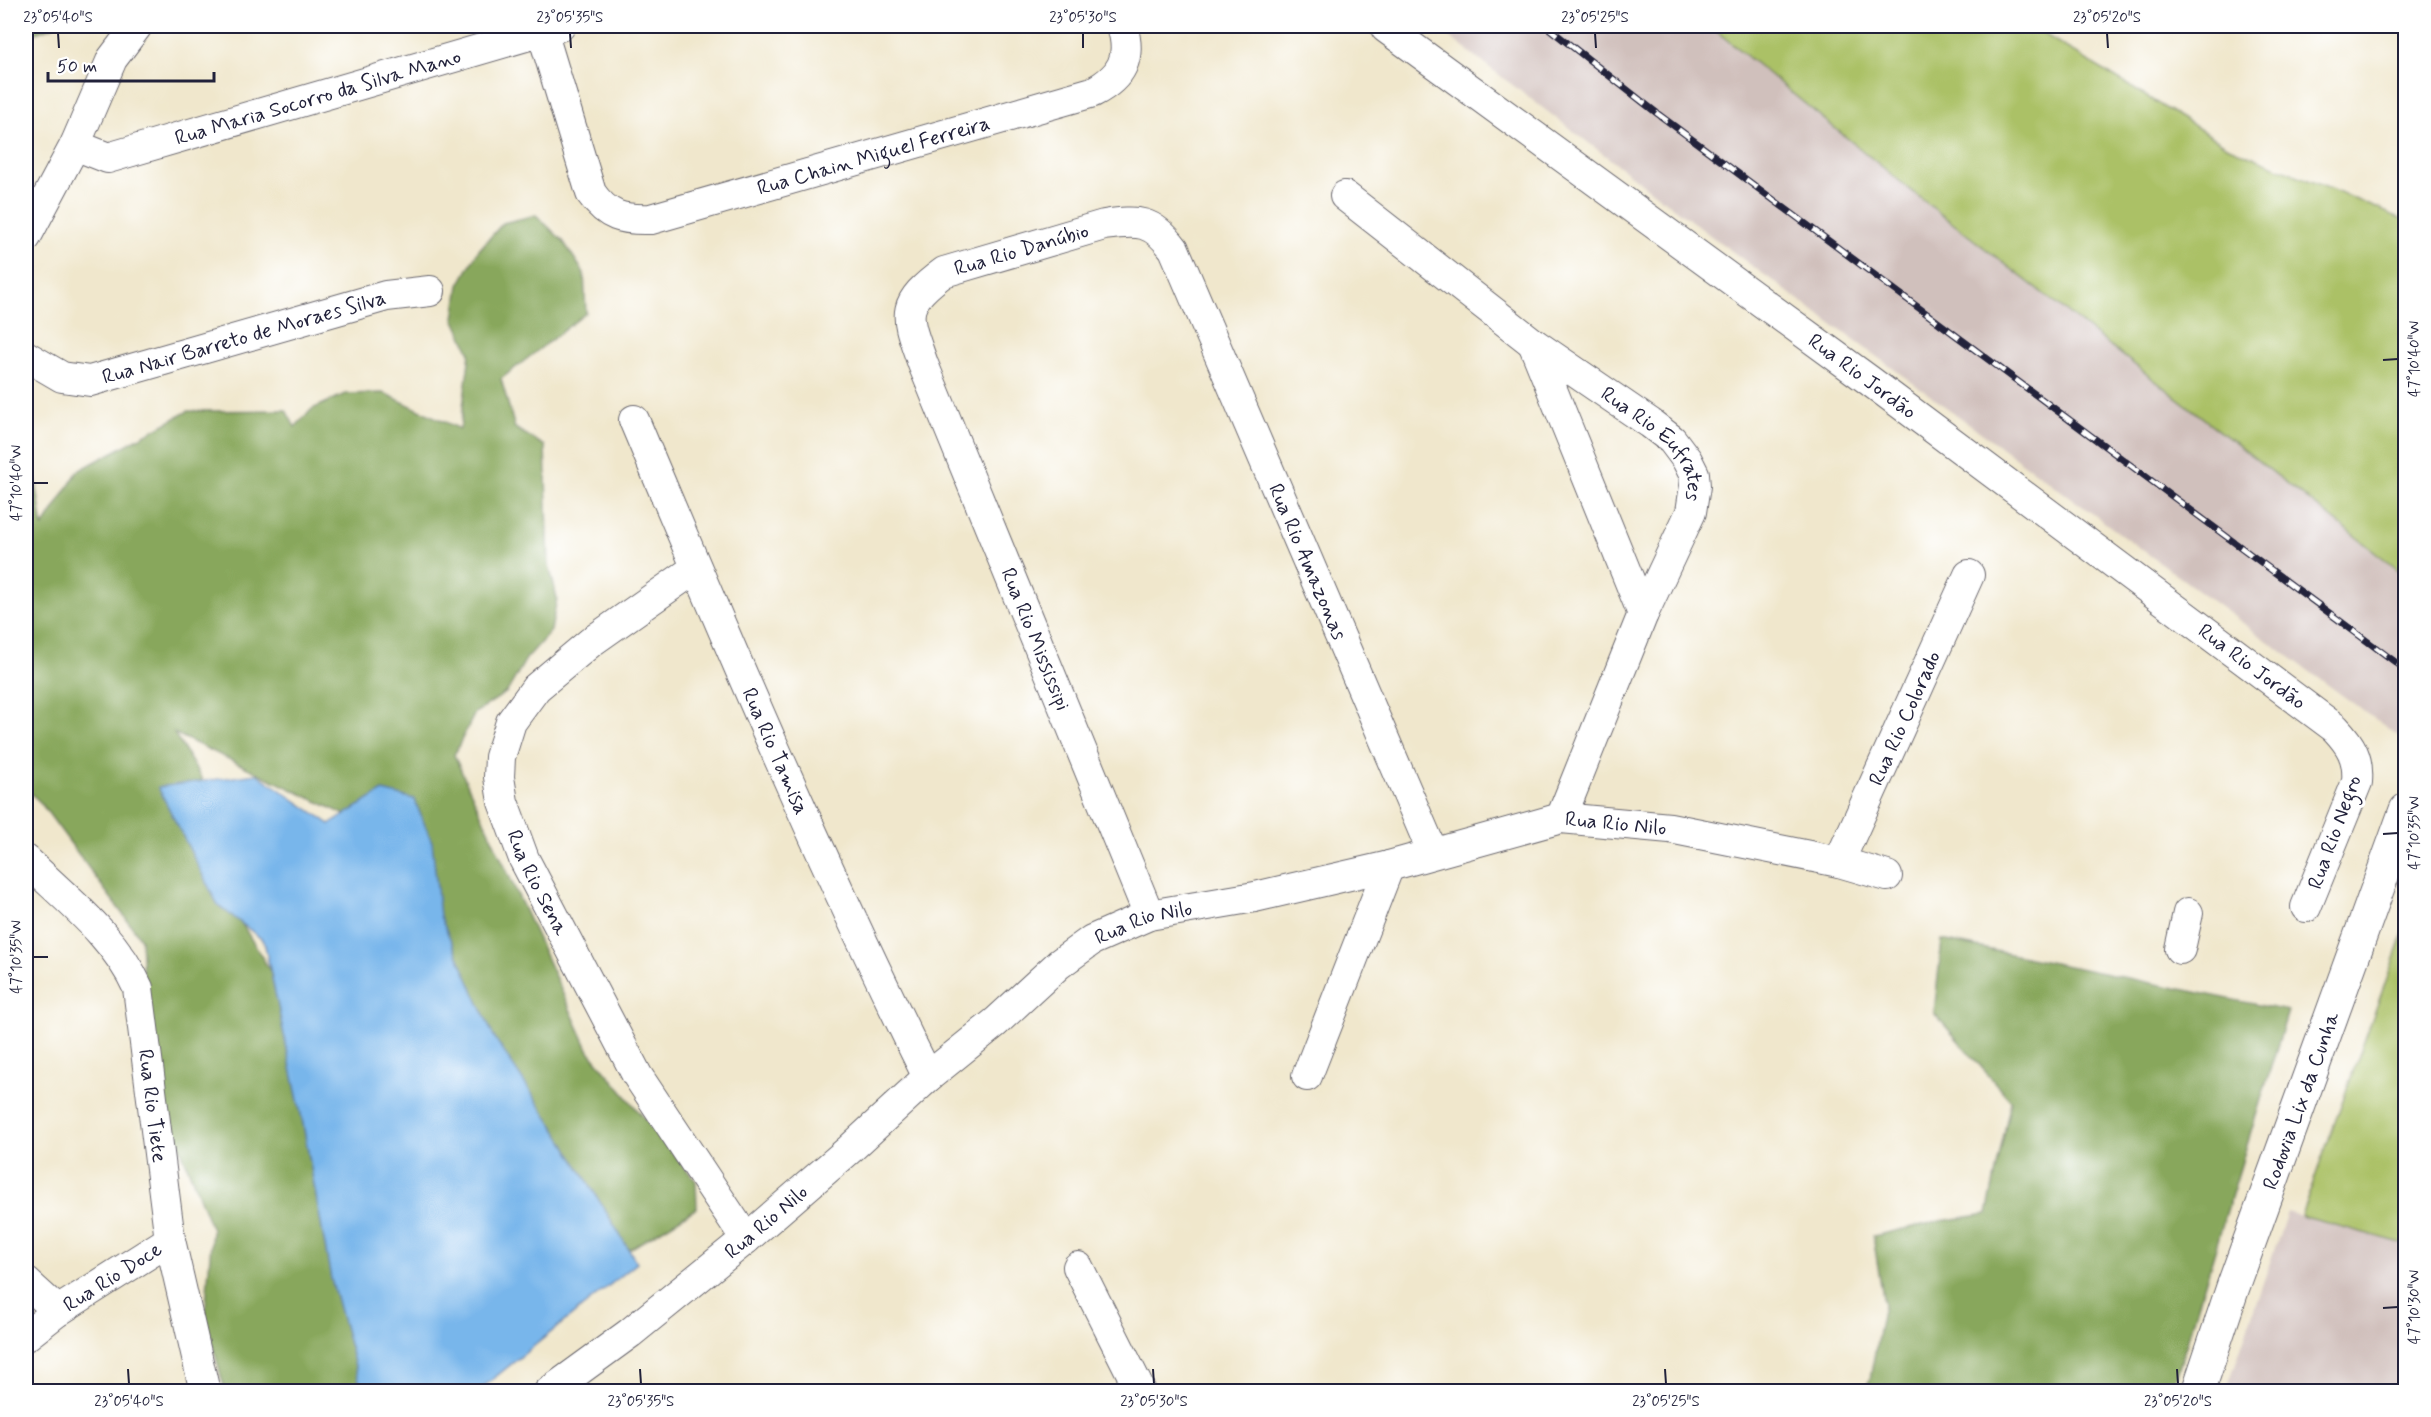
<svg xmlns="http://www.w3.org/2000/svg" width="2431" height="1417" viewBox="0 0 2431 1417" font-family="Mynerve,sans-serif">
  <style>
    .industrial { fill: #d0c0bc }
    .green { fill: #abc166; stroke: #667250; stroke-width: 1.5 }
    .forest { fill: #88a75b; stroke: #55644b; stroke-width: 1.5 }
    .water { fill: #78b6eb; stroke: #4d6c93; stroke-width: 1.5 }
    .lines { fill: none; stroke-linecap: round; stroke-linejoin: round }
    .minor-casing { stroke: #6a676e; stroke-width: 32 }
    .major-casing { stroke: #6a676e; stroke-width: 35 }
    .minor { stroke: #fff; stroke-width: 30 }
    .major { stroke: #fff; stroke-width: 33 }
    .rail-casing { stroke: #22223b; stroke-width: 7 }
    .rail { stroke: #fff; stroke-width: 4.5; stroke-dasharray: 14; stroke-linecap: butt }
    .ticks { fill: none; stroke: #22223b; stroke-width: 2 }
    .labels { text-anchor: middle; stroke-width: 6; stroke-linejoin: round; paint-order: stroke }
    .street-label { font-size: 21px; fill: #22223b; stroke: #fff }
    .neatline { fill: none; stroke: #22223b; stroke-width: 2 }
    .ticks-label { font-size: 15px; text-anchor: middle; fill: #22223b }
  </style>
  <rect width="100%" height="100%" fill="#fff"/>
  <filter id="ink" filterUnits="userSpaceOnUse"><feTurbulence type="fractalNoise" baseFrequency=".0167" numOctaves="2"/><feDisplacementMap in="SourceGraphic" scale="12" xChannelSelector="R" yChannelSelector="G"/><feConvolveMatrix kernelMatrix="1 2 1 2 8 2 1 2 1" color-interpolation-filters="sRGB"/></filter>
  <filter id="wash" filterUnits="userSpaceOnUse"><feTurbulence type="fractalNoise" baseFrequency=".008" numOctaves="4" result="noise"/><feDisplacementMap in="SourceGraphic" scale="24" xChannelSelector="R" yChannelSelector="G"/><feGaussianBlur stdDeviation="1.35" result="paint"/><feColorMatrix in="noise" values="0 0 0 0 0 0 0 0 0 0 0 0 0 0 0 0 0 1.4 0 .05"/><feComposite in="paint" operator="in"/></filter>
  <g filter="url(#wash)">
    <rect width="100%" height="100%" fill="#f0e7cc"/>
    <g class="industrial">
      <path d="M 1435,26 L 1710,26 L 1924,201 L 2405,576 L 2405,741 L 1711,236 Z"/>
      <path d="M 2287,1212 L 2405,1244 L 2405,1391 L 2226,1392 Z"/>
    </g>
    <g class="green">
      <path d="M 1710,26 L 2031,26 L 2229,147 L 2405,220 L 2405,575 L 1924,201 Z"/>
      <path d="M 2405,928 L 2405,1244 L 2301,1216 Z"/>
    </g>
    <g class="forest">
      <path d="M 26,26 L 54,26 L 26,37 Z"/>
      <path d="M 536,215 L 563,241 L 584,273 L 586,313 L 501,379 L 515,428 L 545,446 L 549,565 L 557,598 L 551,631 L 526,659 L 507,692 L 475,713 L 454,755 L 589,1051 L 696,1181 L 697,1208 L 625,1252 L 527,1194 L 375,829 L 174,733 L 211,794 L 206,864 L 277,982 L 381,1391 L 225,1391 L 205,1316 L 212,1230 L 147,1062 L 141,939 L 40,802 L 26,789 L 26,439 L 29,438 L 43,527 L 78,471 L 188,411 L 286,410 L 295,427 L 312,409 L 345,394 L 384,393 L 460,429 L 470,353 L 454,318 L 459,285 L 478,251 L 503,223 Z"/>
      <path d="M 1942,940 L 2288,1011 L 2172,1391 L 1864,1391 L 1870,1379 L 1884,1304 L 1873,1236 L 1940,1221 L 1987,1214 L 2011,1101 L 1934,1013 Z"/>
    </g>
    <path class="water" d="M 257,774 L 330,824 L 383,791 L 414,799 L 432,842 L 440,916 L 494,1037 L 560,1136 L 637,1263 L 478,1391 L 362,1391 L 331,1279 L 303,1124 L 264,941 L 218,905 L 158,787 Z"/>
  </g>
  <g filter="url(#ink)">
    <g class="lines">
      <g class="minor-casing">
        <g id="minor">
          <path id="s1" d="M 1386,28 L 1870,381 L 2335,728 C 2351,745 2359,758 2357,782 L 2306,907"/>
          <path id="s2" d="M 542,31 L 591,193 C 608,217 622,220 651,219 L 1093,92 C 1122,77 1132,58 1122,26"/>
          <path id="s3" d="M 75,145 L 108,158 L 560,26"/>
          <path id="s4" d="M 1345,196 L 1533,343 L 1650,423 L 1672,440 L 1687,460 L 1694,474 L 1695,486 L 1691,512 L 1643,614 L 1561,818"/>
          <path d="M 26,237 L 75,145 L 112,59 L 137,26"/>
          <path d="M 1533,343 L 1643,614"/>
          <path id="s5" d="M 26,356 L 62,377 L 90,381 L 386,296 L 430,291"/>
          <path id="s6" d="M 634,420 C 727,641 821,863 928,1077"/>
          <path id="s7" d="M 696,568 L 591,642 L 536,688 L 511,722 L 500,757 L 499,777 L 503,802 L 524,859 L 637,1075 L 746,1239"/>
          <path id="s8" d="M 26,860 C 66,899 115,936 138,988 L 170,1240 L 205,1392"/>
          <path id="s9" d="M 1839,862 L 1969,575"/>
          <path id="s10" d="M 1149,915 L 923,364 C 906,315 898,306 944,272 L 1104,225 C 1139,220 1152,220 1174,249 L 1433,853"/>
          <path d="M 2180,949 L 2188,913"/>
          <path d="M 1307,1076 L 1389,866"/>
          <path d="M 1078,1267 L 1141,1392"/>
          <path d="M 26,1282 L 58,1311"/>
          <path id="s11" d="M 26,1336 L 58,1311 L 170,1240"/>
          <path id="s12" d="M 549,1392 L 630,1333 L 746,1239 L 850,1149 L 928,1077 L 996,1022 L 1059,964 L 1092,940 L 1149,915 L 1255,897 L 1389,866 L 1561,818 L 1670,828 L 1839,862 L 1887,876"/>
        </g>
      </g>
      <g class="major-casing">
        <g id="major">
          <path id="s13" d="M 2198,1392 L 2233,1287 L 2406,810"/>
        </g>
      </g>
      <use href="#minor" class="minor"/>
      <use href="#major" class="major"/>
      <g class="rail-casing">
        <path id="rail" d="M 1546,26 L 1658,114 L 2406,670"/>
      </g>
      <use href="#rail" class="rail"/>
    </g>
  </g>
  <path class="ticks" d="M 58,33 L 59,48M 570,33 L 571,48M 1083,33 L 1083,48M 1595,33 L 1596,48M 2107,33 L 2108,48M 2383,360 L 2398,359M 33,483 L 48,483M 2383,834 L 2398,833M 33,957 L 48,957M 2383,1308 L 2398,1307M 128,1369 L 129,1384M 640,1369 L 641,1384M 1153,1369 L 1154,1384M 1665,1369 L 1666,1384M 2177,1369 L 2178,1384"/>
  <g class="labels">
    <g class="street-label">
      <text dy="7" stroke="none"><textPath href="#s3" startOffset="254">Rua Maria Socorro da Silva Mano</textPath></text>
      <text dy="7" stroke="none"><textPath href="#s2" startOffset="470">Rua Chain Miguel Ferreira</textPath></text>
      <text dy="7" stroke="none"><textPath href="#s10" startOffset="784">Rua Rio Danúbio</textPath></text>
      <text dy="7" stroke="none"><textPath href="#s5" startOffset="230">Rua Nair Barreto de Moraes Silva</textPath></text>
      <text dy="7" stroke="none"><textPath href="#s1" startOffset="590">Rua Rio Jordão</textPath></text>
      <text dy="7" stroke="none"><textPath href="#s4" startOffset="400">Rua Rio Eufrates</textPath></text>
      <text dy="7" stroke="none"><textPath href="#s10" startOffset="1290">Rua Rio Amazonas</textPath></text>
      <text transform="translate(1036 639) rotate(68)" y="7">Rua Rio Mississipi</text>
      <text dy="7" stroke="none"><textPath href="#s1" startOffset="1076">Rua Rio Jordão</textPath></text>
      <text dy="7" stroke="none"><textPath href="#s9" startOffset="158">Rua Rio Colorado</textPath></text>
      <text dy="7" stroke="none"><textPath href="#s6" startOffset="360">Rua Rio Tamisa</textPath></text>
      <text dy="7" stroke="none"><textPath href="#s12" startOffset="1248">Rua Rio Nilo</textPath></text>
      <text transform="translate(2334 832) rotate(-70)" y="7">Rua Rio Negro</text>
      <text dy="7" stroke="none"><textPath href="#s7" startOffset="412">Rua Rio Sena</textPath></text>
      <text dy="7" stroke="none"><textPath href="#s12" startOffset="762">Rua Rio Nilo</textPath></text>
      <text dy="7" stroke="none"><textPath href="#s13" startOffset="309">Rodovia Lix da Cunha</textPath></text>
      <text dy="7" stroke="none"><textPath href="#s8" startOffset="290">Rua Rio Tiete</textPath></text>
      <text dy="7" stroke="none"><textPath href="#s12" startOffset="276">Rua Rio Nilo</textPath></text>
      <text dy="7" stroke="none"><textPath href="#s11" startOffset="105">Rua Rio Doce</textPath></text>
    </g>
  </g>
  <rect width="2431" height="1417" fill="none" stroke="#fff" stroke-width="66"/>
  <path d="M48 72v9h166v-9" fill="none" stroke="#22223b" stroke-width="3"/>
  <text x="57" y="72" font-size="18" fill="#22223b" stroke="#ffffff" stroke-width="4.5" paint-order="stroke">50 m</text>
  <rect x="33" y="33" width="2365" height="1351" class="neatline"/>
  <g class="ticks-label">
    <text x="58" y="22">23°05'40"S</text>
    <text x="570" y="22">23°05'35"S</text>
    <text x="1083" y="22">23°05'30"S</text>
    <text x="1595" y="22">23°05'25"S</text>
    <text x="2107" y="22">23°05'20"S</text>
    <text transform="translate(2414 359) rotate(-90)" y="5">47°10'40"W</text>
    <text transform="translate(16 483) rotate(-90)" y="5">47°10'40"W</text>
    <text transform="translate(2414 833) rotate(-90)" y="5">47°10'35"W</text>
    <text transform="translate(16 957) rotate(-90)" y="5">47°10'35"W</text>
    <text transform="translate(2414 1307) rotate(-90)" y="5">47°10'30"W</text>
    <text x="129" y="1406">23°05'40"S</text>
    <text x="641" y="1406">23°05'35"S</text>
    <text x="1154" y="1406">23°05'30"S</text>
    <text x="1666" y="1406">23°05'25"S</text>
    <text x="2178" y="1406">23°05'20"S</text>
  </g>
</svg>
